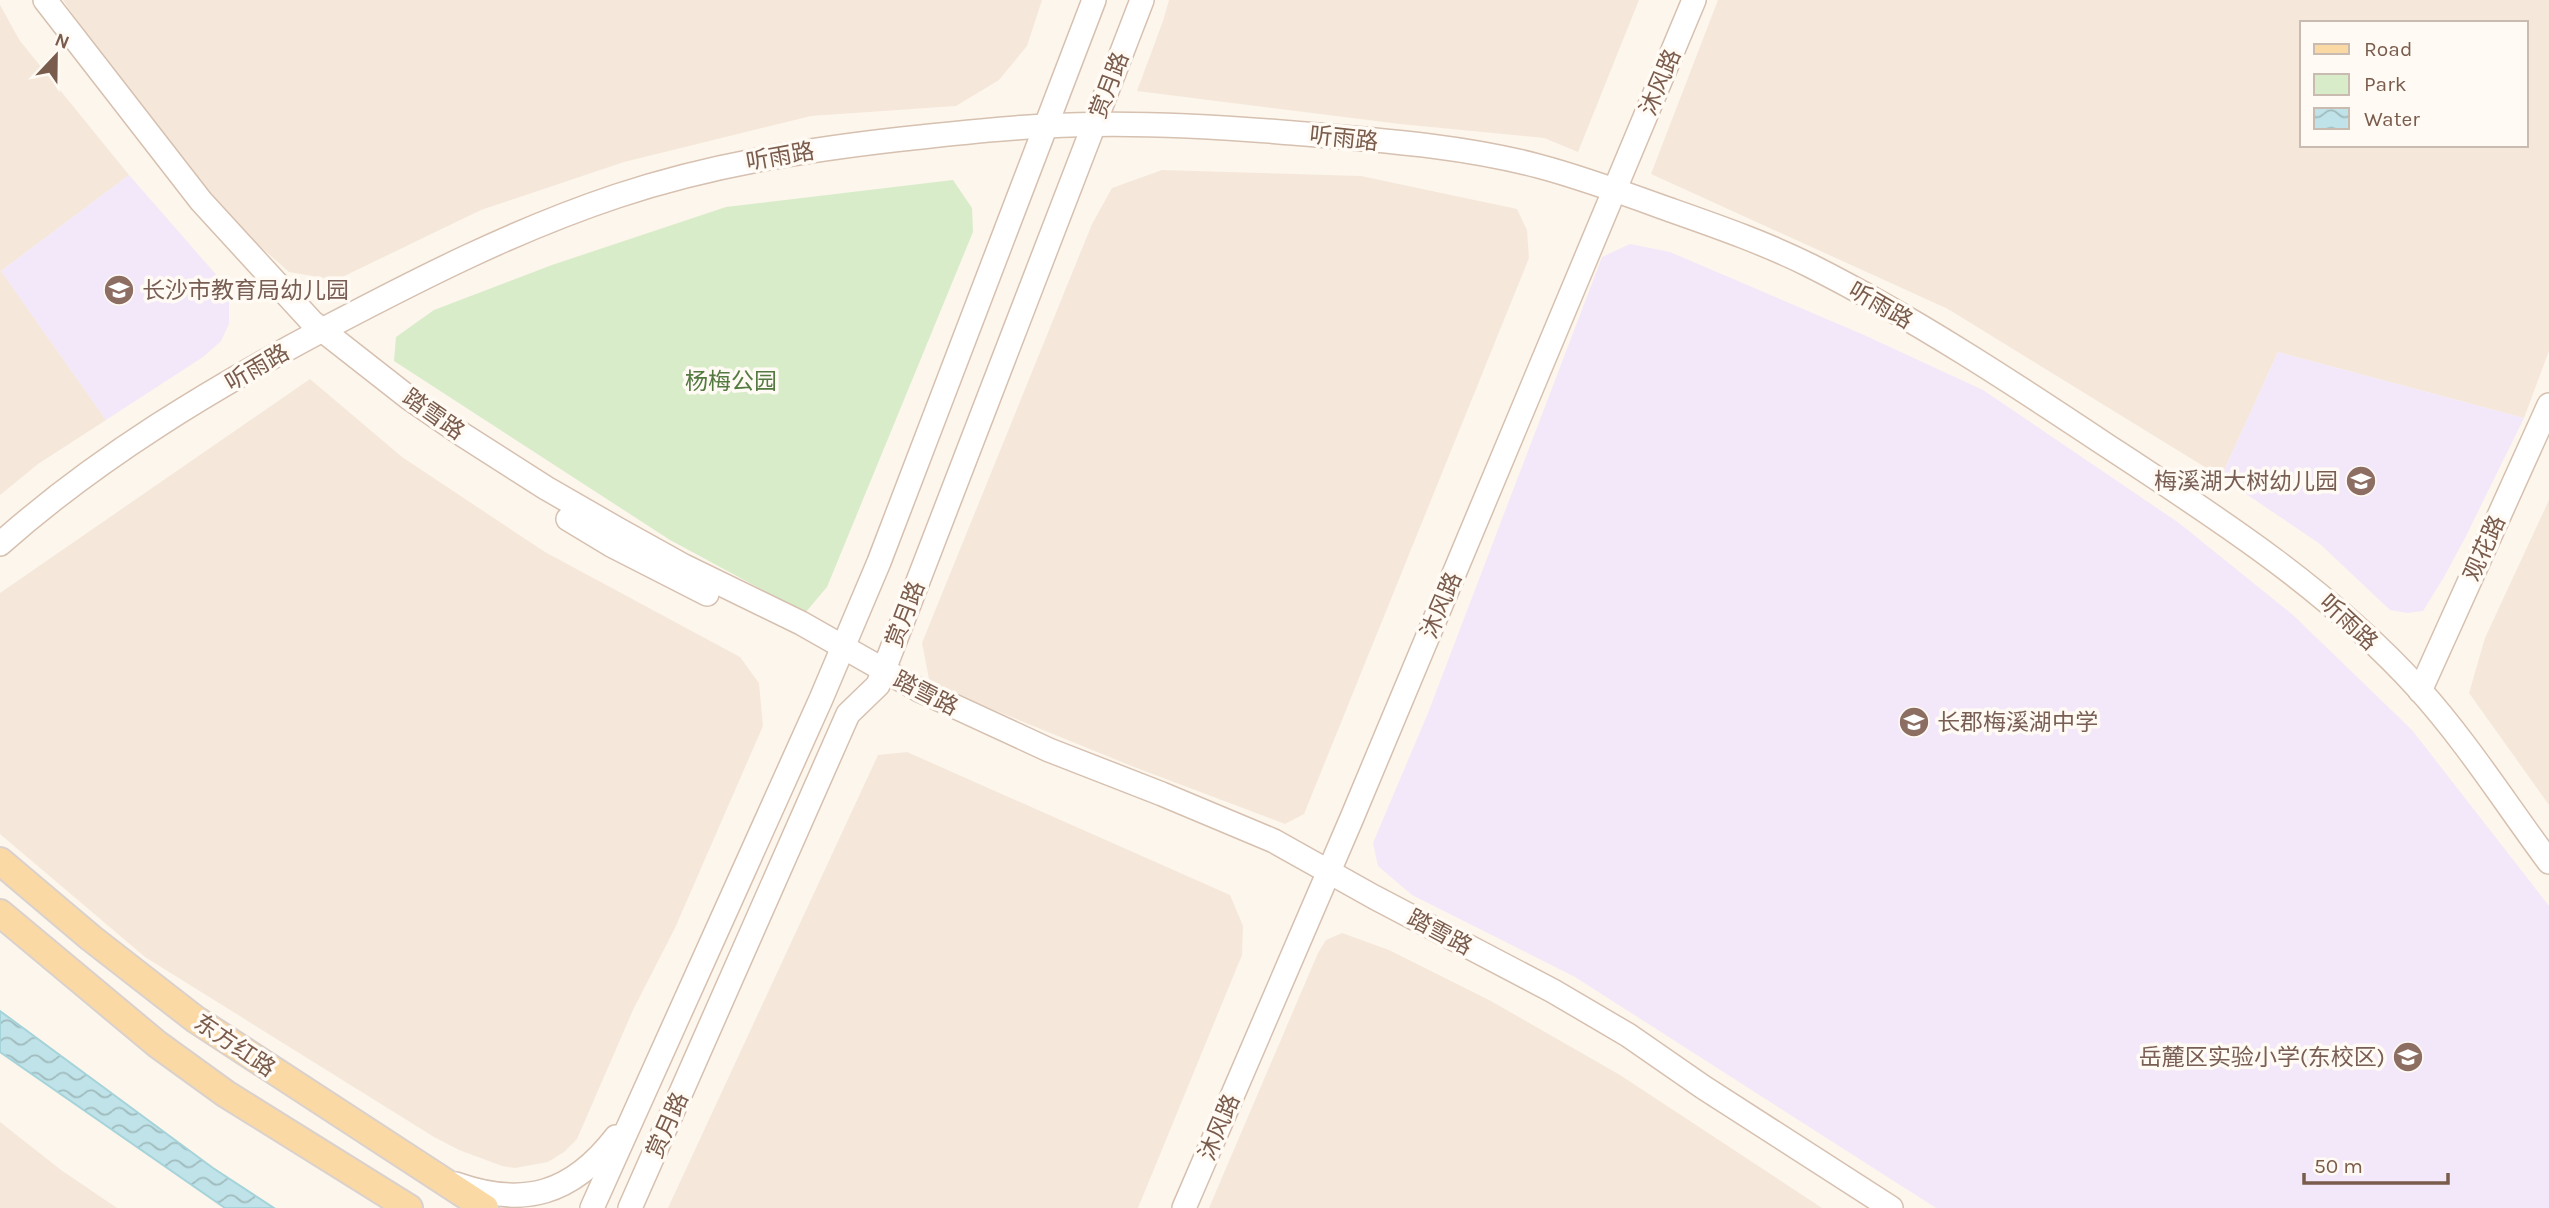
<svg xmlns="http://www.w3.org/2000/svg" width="2549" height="1208" viewBox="0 0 2549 1208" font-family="Karla,'Noto Sans SC',sans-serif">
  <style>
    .residential { fill: #f5e8da; fill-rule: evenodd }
    .education { fill: #f3e8fa }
    .green { fill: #d8ecc9 }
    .water { fill: url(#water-waves); stroke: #a5d3da; stroke-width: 2 }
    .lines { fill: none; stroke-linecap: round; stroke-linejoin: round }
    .secondary-casing { stroke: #d6c0b0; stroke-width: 26 }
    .primary-casing { stroke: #dad1cd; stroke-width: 30 }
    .secondary { stroke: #fff; stroke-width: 23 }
    .primary { stroke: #fbd9a5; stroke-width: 26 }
    .labels { text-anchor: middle; stroke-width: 7; stroke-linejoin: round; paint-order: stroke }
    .street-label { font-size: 23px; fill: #7a5c4d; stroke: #fffaf3 }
    .education-label { font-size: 23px; fill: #785e54; stroke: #fffaf3; text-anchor: start }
    .park-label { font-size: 23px; fill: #537a41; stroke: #fffaf3 }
  </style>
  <defs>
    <pattern id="water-waves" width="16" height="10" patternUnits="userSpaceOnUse" patternTransform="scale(1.75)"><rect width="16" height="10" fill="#bfe3e8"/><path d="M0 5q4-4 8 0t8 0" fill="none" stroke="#a0bbbe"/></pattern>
  </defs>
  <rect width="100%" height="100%" fill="#fdf6ec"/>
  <g class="residential">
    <path d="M 63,0 L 1042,0 L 1027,46 L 999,80 L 956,106 L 811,116 L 624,162 L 481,210 L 336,280 L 289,272 L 229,219 L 114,75 Z"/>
    <path d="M 1169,0 L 1639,0 L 1578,152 L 1544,138 L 1400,124 L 1137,91 L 1163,21 Z"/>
    <path d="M 1718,0 L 2549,0 L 2549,351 L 2524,418 L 2278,352 L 2221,477 L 1948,309 L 1651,174 ZM 2302,23 L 2526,23 L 2526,145 L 2302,145 Z"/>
    <path d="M 0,5 L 20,41 L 129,175 L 1,271 L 106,420 L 38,464 L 0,495 Z"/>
    <path d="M 1162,170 L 1361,176 L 1517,209 L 1527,230 L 1529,258 L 1304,814 L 1285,824 L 1134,767 L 930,684 L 922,643 L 1092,224 L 1112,188 Z"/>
    <path d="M 310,379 L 402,457 L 545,552 L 740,657 L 759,683 L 763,726 L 675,928 L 633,1010 L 577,1139 L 564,1152 L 548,1162 L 515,1168 L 502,1166 L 459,1150 L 434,1137 L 145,957 L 0,834 L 0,593 Z"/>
    <path d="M 2549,500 L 2549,805 L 2469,693 L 2485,638 Z"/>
    <path d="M 907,752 L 1230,895 L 1243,926 L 1242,955 L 1138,1208 L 668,1208 L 878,755 Z"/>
    <path d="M 1342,933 L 1389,950 L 1491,1001 L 1620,1075 L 1822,1208 L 1209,1208 L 1318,953 L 1326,940 Z"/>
    <path d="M 0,1122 L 61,1170 L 117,1208 L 0,1208 Z"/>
  </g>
  <g class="education">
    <path d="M 129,175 L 219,278 L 229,302 L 229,324 L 221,341 L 203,357 L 106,420 L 1,271 Z"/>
    <path d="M 1630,244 L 1670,252 L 1864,335 L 1983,390 L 2179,523 L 2293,615 L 2412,730 L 2549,906 L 2549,1208 L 1936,1208 L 1575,977 L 1412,895 L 1378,866 L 1373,843 L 1428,713 L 1602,257 Z"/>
    <path d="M 2278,352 L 2524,418 L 2466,536 L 2444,577 L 2423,611 L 2407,613 L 2390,610 L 2320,544 L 2221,477 Z"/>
  </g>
  <path class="green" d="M 953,180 L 972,208 L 973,232 L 827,587 L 805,613 L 670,540 L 394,361 L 396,337 L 434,310 L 552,265 L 726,207 Z"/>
  <path class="water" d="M 0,1011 L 213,1168 L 274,1208 L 225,1208 L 0,1052 Z"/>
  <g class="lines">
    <g class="secondary-casing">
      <g id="secondary">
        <path d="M 45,0 L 201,201 L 312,322 L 409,398 L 463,435 L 546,488 L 619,530 L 684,566 L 801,623 L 919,690 L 1049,750 L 1162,794 L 1274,841 L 1374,897 L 1553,991 L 1628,1035 L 1703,1087 L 1891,1208"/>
        <path d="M 568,519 L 611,545 L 707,594"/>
        <path d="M 0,544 C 98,457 211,389 326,328 C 421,278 515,230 617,196 C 710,165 805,150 902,139 C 950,134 998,128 1047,126 C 1128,121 1212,126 1293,133 C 1374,140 1459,145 1538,166 C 1580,177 1621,192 1662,207 C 1713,225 1763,242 1811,266 C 1914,318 2013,383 2109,447 C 2219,519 2329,590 2418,688 C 2466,741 2506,804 2549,862"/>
        <path d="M 2420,691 L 2549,405"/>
        <path d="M 456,1184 C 524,1208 572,1194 616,1137"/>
        <path d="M 592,1208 L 821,699 L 879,562 L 1094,0"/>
        <path d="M 630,1208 L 848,714 L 878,685 L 1142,0"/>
        <path d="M 1184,1208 L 1351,820 L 1694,0"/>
      </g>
    </g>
    <g class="primary-casing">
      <g id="primary">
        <path d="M 0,861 L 91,938 L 195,1019 L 485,1208"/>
        <path d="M 0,913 L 157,1044 L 226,1094 L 409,1208"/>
      </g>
    </g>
    <use href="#secondary" class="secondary"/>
    <use href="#primary" class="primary"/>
  </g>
  <defs>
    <g id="school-disc" transform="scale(1.575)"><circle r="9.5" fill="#8d6e63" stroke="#fffaf3"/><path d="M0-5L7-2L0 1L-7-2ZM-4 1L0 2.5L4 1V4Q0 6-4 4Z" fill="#fff"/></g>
  </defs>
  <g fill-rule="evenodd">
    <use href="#school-disc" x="119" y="290"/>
    <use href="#school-disc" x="2361" y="481"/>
    <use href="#school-disc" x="1914" y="722"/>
    <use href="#school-disc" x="2408" y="1057"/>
  </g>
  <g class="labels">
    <g class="street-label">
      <text transform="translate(1660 82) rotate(-67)" y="8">沐风路</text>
      <text transform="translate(1109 85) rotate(-69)" y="8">赏月路</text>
      <text transform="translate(1344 138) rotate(6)" y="8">听雨路</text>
      <text transform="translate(780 156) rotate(-10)" y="8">听雨路</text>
      <text transform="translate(1881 305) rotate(30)" y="8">听雨路</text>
      <text transform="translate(257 367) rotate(-30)" y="8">听雨路</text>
      <text transform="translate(434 414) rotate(35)" y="8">踏雪路</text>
      <text transform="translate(2484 548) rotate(-66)" y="8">观花路</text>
      <text transform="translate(1441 605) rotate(-67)" y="8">沐风路</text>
      <text transform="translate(905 614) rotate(-69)" y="8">赏月路</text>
      <text transform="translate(2349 622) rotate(43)" y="8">听雨路</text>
      <text transform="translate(926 693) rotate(27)" y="8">踏雪路</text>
      <text transform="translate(1440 932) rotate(28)" y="8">踏雪路</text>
      <text transform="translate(235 1045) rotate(34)" y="8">东方红路</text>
      <text transform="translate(667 1125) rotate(-66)" y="8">赏月路</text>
      <text transform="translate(1219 1127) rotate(-67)" y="8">沐风路</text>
    </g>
    <g class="education-label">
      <text x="142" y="298">长沙市教育局幼儿园</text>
      <text x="2338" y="489" text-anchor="end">梅溪湖大树幼儿园</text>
      <text x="1937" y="730">长郡梅溪湖中学</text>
      <text x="2385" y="1065" text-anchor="end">岳麓区实验小学(东校区)</text>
    </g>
    <g class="park-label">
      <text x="731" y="389">杨梅公园</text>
    </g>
  </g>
  <rect x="2300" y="21" width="228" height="126" fill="#fffaf3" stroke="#cabbb1" stroke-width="2"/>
  <rect x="2314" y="44" width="35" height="10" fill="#fbd9a5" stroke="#cabbb1" stroke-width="2"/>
  <text x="2364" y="56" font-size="21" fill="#7a5c4d">Road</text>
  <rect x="2314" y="74" width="35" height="21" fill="#d8ecc9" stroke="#cabbb1" stroke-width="2"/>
  <text x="2364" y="91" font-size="21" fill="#7a5c4d">Park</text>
  <rect x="2314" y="108" width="35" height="21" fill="url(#water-waves)" stroke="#cabbb1" stroke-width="2"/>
  <text x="2364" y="126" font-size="21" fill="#7a5c4d">Water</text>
  <g transform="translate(56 56) rotate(22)" stroke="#fffaf3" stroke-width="5" paint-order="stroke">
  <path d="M0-5L12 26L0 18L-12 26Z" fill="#7a5c4d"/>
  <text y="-10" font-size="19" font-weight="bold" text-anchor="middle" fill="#7a5c4d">N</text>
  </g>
  <path d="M2304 1173v10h144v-10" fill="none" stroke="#7a5c4d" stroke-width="3.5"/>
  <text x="2314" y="1173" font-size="21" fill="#7a5c4d" stroke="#fffaf3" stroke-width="5" paint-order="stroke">50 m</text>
</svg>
